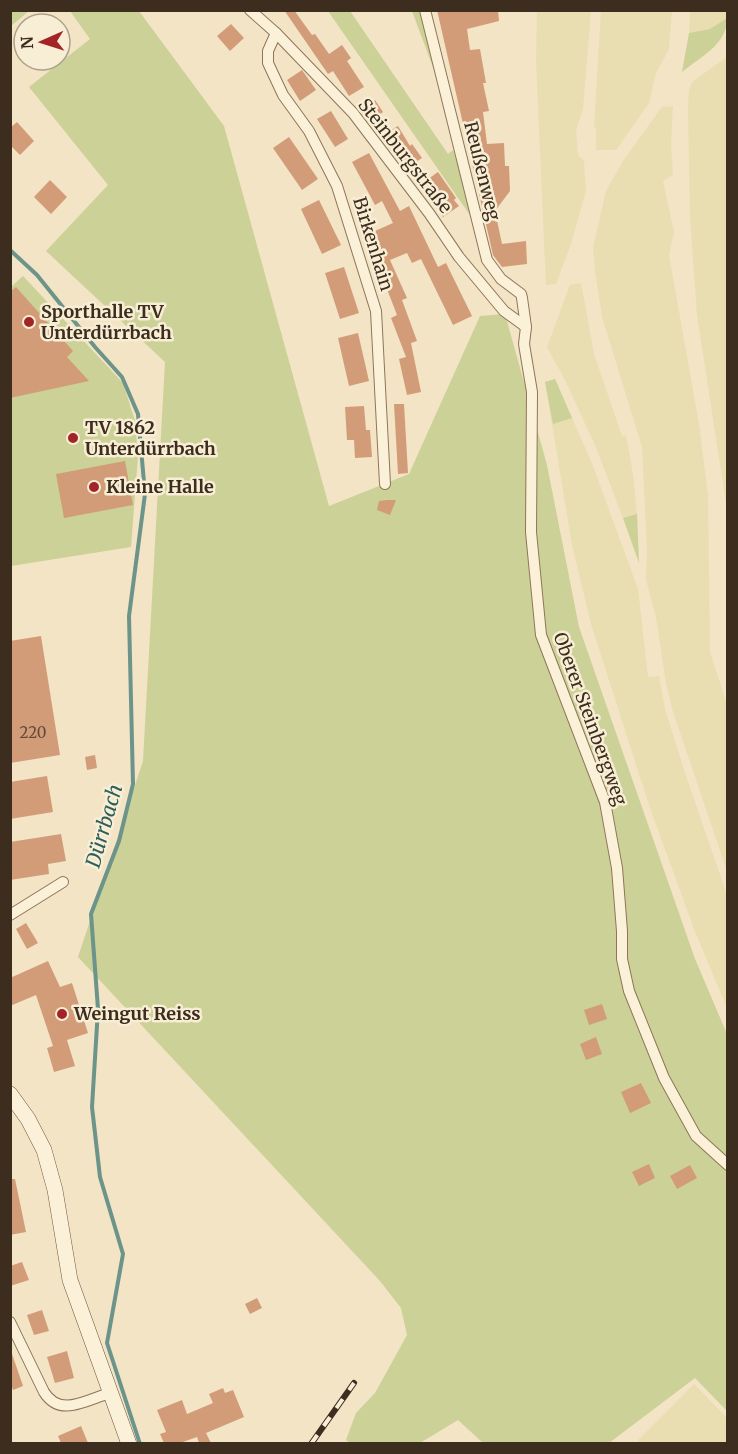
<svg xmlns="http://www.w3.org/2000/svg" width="738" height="1454" viewBox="0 0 738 1454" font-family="Merriweather,serif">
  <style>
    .farmland { fill: #e8deb1 }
    .green { fill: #cbd197 }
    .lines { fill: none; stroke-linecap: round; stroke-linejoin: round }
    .stream { stroke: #6c948a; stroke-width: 4 }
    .building { fill: #d39c78 }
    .street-casing { stroke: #8e7559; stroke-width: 12 }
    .secondary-casing { stroke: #70553c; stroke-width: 16 }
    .street { stroke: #fbf1d9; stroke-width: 10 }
    .secondary { stroke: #fbf1d9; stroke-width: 15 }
    .rail-casing { stroke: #3d2d1e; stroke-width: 6 }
    .rail { stroke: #f8eed5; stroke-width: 4; stroke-dasharray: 11; stroke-linecap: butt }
    .poi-dot { fill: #a22427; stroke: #f8eed5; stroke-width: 2 }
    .labels { text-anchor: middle; stroke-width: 5; stroke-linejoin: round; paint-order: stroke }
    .number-label { font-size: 15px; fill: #624934 }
    .street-label { font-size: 18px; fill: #3d2d1e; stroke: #f8eed5 }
    .poi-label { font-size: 18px; font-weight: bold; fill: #3d2d1e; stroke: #f8eed5; text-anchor: start }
    .water-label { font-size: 20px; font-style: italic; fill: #2c5e5a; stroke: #f8eed5 }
  </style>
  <rect width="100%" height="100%" fill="#f2e4c5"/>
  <g class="farmland">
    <path d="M 537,11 L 591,11 L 583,109 L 576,130 L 578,155 L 584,161 L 586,191 L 571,244 L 556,284 L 546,285 L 536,62 Z"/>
    <path d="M 601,11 L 672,11 L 669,49 L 656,73 L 649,103 L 616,150 L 596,150 L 596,127 L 594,127 Z"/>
    <path d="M 690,11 L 727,11 L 727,18 L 710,29 L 689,33 Z"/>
    <path d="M 727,57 L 727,510 L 697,315 L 690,218 L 688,110 L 689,90 L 692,82 Z"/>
    <path d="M 673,106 L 671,143 L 673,175 L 663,181 L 674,232 L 669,255 L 699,424 L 708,496 L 710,652 L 727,704 L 727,871 L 673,712 L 666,683 L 656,617 L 646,580 L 647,549 L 642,447 L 602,317 L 595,271 L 593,248 L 606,191 L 623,161 L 662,107 Z"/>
    <path d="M 581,283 L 594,354 L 622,436 L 626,435 L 633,474 L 637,514 L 623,518 L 595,445 L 566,382 L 547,347 L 570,285 Z"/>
    <path d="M 555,379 L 593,466 L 638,589 L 648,677 L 659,676 L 665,709 L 685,773 L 727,895 L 727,1008 L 694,929 L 650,808 L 591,624 L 572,545 L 545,382 Z"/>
    <path d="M 694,1384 L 727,1418 L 727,1443 L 640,1443 L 638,1440 Z"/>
  </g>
  <g class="green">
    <path d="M 11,10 L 29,10 L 29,11 L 11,26 Z"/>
    <path d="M 70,11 L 139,11 L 224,126 L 329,506 L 409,474 L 480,316 L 505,314 L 547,465 L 579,627 L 695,959 L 727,1034 L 727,1411 L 695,1378 L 609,1443 L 483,1443 L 458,1420 L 420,1443 L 351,1444 L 346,1440 L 356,1413 L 375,1393 L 407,1335 L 401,1308 L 380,1281 L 78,957 L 143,761 L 165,362 L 46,251 L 108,185 L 29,87 L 90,39 Z"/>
    <path d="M 328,11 L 350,11 L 448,154 L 453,150 L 473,210 L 472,218 Z"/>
    <path d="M 412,11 L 420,11 L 434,70 Z"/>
    <path d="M 727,18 C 728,44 700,57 682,72 L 689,33 L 710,29 Z"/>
    <path d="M 23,276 L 123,383 L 135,421 L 138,456 L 131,547 L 11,566 L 10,288 Z"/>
    <path d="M 555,379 L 572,418 L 553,424 L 545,382 Z"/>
    <path d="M 637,514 L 639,563 L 623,518 Z"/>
  </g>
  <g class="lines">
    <path class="stream" d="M 10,250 L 37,275 L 95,347 L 122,377 L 138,414 L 145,494 L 129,616 L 133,784 L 119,841 L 91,914 L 98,1009 L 92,1107 L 100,1177 L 123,1254 L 107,1343 L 140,1444"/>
  </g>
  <g class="building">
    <path d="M 284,10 L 294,10 L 312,35 L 315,34 L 329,54 L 342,45 L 351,58 L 347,61 L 364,87 L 349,96 L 333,71 L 328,74 Z"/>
    <path d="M 437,10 L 498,10 L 499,21 L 467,29 L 470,50 L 480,49 L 486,83 L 483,83 L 489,111 L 483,112 L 487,144 L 504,143 L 505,166 L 509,166 L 510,191 L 495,211 L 502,244 L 526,241 L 527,264 L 502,267 L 493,255 Z"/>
    <path d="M 231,24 L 244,38 L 230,51 L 217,36 Z"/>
    <path d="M 302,70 L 316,90 L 300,101 L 287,80 Z"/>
    <path d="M 375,100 L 383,112 L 371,121 L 363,109 Z"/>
    <path d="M 331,111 L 348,139 L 335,147 L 317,119 Z"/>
    <path d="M 17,122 L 34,141 L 20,155 L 10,145 L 10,128 Z"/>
    <path d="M 398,126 L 410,146 L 412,144 L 422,158 L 406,168 L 383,135 Z"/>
    <path d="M 289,137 L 318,179 L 302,190 L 273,148 Z"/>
    <path d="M 369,153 L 400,211 L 409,206 L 438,267 L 446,263 L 472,316 L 453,325 L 421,259 L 412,263 L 407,253 L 390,260 L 407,298 L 402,300 L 417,341 L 411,343 L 421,392 L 407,395 L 399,359 L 406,357 L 391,318 L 397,315 L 366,235 L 393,223 L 382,201 L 375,205 L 352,162 Z"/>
    <path d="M 438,172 L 456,198 L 454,200 L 459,206 L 443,217 L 421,184 Z"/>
    <path d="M 50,180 L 67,197 L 51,214 L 34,197 Z"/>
    <path d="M 319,200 L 341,245 L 322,254 L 301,209 Z"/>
    <path d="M 344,267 L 359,313 L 340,319 L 325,273 Z"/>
    <path d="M 16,287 L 73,351 L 67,357 L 89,381 L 10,398 L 10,292 Z"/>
    <path d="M 358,333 L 369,381 L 349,386 L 338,338 Z"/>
    <path d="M 394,404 L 404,404 L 408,473 L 398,474 Z"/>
    <path d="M 364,406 L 366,430 L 370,430 L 372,457 L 355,458 L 354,440 L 347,440 L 345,407 Z"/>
    <path d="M 125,461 L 133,505 L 64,518 L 56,474 Z"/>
    <path d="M 387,500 L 396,500 L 390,515 L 377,510 L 379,501 Z"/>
    <path d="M 41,636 L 60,755 L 10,763 L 10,641 Z"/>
    <path d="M 95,755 L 97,768 L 87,770 L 85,757 Z"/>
    <path d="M 47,776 L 53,812 L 10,819 L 10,782 Z"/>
    <path d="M 61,834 L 66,861 L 48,864 L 49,874 L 10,880 L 10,842 Z"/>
    <path d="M 26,923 L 38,943 L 27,949 L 16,929 Z"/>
    <path d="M 48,961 L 60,987 L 72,983 L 88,1033 L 67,1040 L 75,1066 L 54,1072 L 47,1048 L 53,1046 L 36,995 L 10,1006 L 10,978 Z"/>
    <path d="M 602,1004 L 607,1019 L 589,1025 L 584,1010 Z"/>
    <path d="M 596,1037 L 602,1054 L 586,1060 L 580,1044 Z"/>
    <path d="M 641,1083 L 651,1103 L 630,1113 L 621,1092 Z"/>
    <path d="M 649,1164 L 655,1178 L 639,1186 L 632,1172 Z"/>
    <path d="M 690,1165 L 697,1178 L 677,1189 L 670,1176 Z"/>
    <path d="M 10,1179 L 15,1179 L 26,1232 L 10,1235 Z"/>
    <path d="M 22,1262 L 29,1280 L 10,1286 L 10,1266 Z"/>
    <path d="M 257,1298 L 262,1308 L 250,1314 L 245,1304 Z"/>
    <path d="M 42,1310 L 49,1331 L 34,1335 L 27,1315 Z"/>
    <path d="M 67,1351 L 74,1378 L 55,1383 L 47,1357 Z"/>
    <path d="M 12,1354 L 23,1386 L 13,1390 L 10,1382 L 10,1355 Z"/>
    <path d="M 223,1388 L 225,1393 L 233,1390 L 244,1417 L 206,1433 L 211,1443 L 199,1443 L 197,1437 L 180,1443 L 164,1443 L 160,1434 L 166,1432 L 157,1410 L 182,1400 L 187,1414 L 213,1403 L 209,1394 Z"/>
    <path d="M 81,1426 L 88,1443 L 61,1443 L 58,1436 Z"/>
  </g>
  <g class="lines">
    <g class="street-casing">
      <g id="street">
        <path d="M 250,10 L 276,33 L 353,113 L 429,213 L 459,257 L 504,311 L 526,327"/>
        <path d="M 425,10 L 487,260 L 501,279 L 521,294 L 522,298 L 526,327 L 524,344 L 532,392 L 531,532 L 541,635 L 605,802 L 617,868 L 622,931 L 622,959 L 629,991 L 664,1078 L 696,1136 L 728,1165"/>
        <path d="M 276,33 L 268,51 L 268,63 L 283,95 L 309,131 L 337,186 L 376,311 L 385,484"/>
        <path d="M 10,915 L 63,882"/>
        <path d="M 10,1322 L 44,1392 C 60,1418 86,1400 110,1393"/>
      </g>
    </g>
    <g class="secondary-casing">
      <path id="secondary" d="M 10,1094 L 28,1119 L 44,1150 L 55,1190 L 70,1280 L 129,1444"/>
    </g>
    <use href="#street" class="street"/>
    <use href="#secondary" class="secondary"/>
    <g class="rail-casing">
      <path id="rail" d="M 311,1444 L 354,1383"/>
    </g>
    <use href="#rail" class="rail"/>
  </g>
  <g class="poi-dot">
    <circle cx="29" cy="322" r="6"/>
    <circle cx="73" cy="438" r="6"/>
    <circle cx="94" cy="487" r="6"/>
    <circle cx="62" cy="1014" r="6"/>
  </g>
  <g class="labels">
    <g class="number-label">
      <text x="33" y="738">220</text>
    </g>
    <g class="street-label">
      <text transform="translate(405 156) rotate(52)" y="6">Steinburgstraße</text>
      <text transform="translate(482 171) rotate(76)" y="6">Reußenweg</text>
      <text transform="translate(373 244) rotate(73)" y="6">Birkenhain</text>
      <text transform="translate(590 719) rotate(70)" y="6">Oberer Steinbergweg</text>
    </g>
    <g class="poi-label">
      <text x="41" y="318">Sporthalle TV<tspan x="41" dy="21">Unterdürrbach</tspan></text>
      <text x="85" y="434">TV 1862<tspan x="85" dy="21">Unterdürrbach</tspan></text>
      <text x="106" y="493">Kleine Halle</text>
      <text x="74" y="1020">Weingut Reiss</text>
    </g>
    <g class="water-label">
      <text transform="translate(104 826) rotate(-74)" y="7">Dürrbach</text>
    </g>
  </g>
  <rect width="738" height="1454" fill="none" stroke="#3d2d1e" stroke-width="24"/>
  <g transform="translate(42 42) rotate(267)"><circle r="28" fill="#f8eed5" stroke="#ada18c" stroke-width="1.5"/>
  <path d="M0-4.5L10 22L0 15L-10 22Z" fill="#a22427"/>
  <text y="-9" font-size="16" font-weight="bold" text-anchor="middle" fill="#3d2d1e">N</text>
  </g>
</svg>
